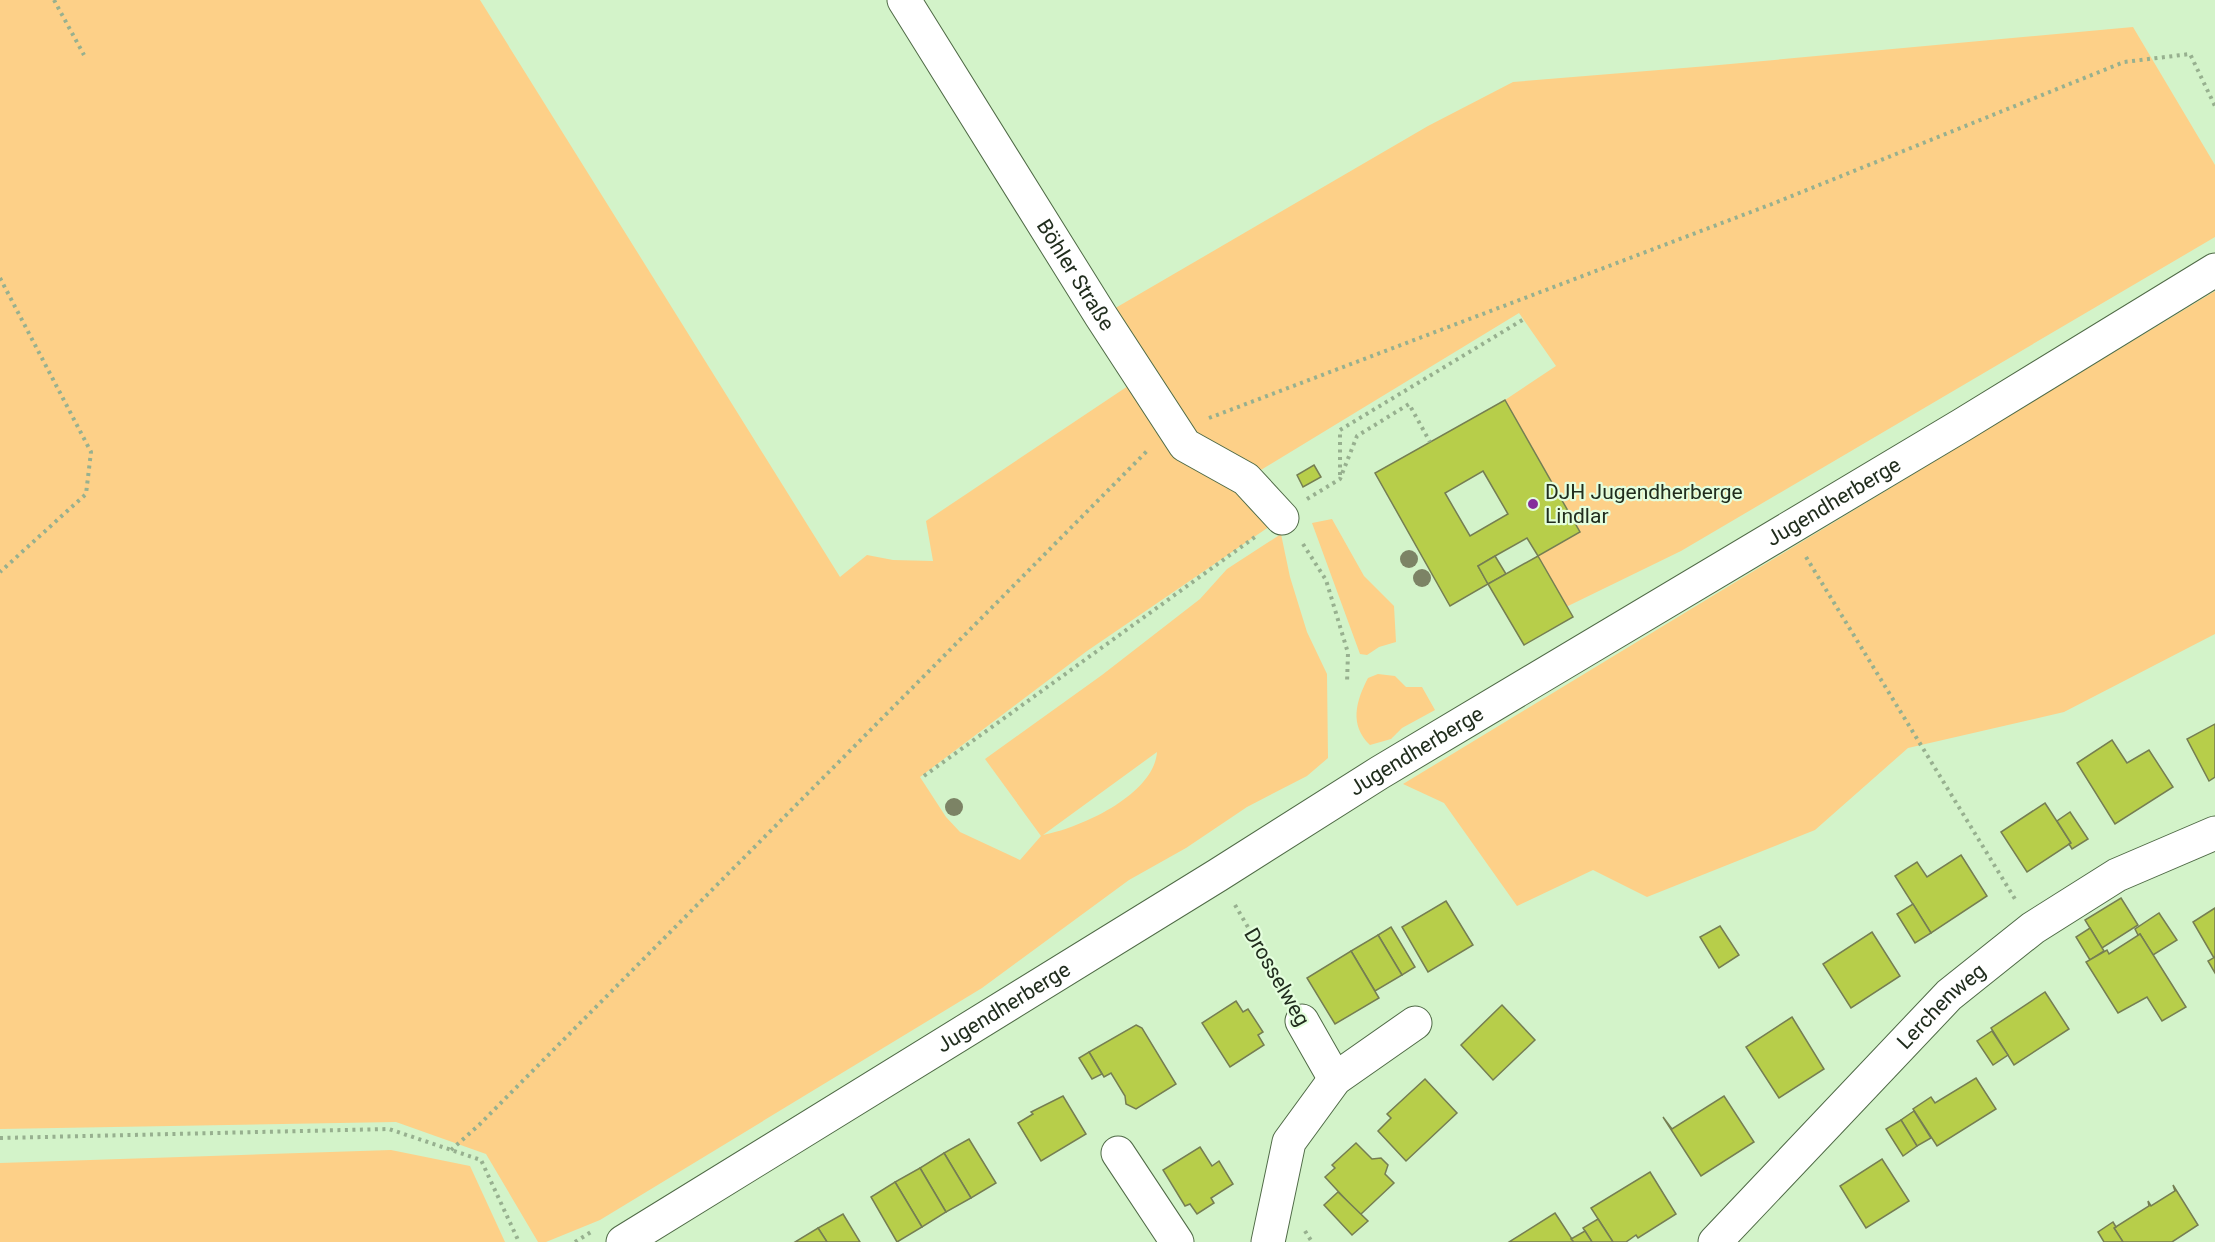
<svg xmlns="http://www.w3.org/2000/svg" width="2215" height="1242" viewBox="0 0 2215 1242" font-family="Roboto,sans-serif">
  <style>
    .green { fill: #fdd088; fill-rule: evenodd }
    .building { fill: #b7ce4a; stroke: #757e52; stroke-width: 1.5; fill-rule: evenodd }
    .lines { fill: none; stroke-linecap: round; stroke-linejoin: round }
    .minor-casing { stroke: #4f6a46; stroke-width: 35 }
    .path { stroke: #97b08f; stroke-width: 4; stroke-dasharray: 3 4.5; stroke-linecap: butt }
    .minor { stroke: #fff; stroke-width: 33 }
    .tree { fill: #7c8365 }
    .poi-dot { fill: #852e9c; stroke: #e4fedd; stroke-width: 2 }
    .labels { text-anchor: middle; stroke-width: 4.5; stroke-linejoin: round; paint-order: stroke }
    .street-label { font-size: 21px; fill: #212d1e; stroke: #e4fedd }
    .poi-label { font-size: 21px; fill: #212d1e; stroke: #e4fedd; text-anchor: start }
  </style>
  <rect width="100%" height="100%" fill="#d3f3c9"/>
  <g class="green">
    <path d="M 0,0 L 480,0 L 840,577 L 867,555 L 893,560 L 933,561 L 926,521 L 1134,382 L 1112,310 L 1428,126 L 1513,82 L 1708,66 L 2133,27 L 2215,165 L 2215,237 L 1681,551 L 1566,607 L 1538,556 L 1580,531 L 1505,400 L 1556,366 L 1519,313 L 1246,479 L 1282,518 L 1087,651 L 920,777 L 946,817 L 960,832 L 1020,860 L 1041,836 L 985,759 L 1102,675 L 1200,599 L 1227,569 L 1281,534 L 1290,577 L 1307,632 L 1327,674 L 1328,758 L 1307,776 L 1247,807 L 1186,848 L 1129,880 L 982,988 L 600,1220 L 546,1242 L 538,1242 L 486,1154 L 396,1122 L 0,1129 ZM 1157,752 C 1154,795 1080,828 1043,835 Z"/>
    <path d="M 2215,291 L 2215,634 L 2064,712 L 1908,748 L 1815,830 L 1647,897 L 1593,870 L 1517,906 L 1444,803 L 1403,784 Z"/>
    <path d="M 1332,519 L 1364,576 L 1394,606 L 1396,642 L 1379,647 L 1367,655 L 1360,654 L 1312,523 Z"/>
    <path d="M 1378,674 L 1395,676 L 1406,687 L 1422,687 L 1435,710 L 1402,728 L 1391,739 L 1370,745 C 1349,725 1356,701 1368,678 Z"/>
    <path d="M 391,1150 L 470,1166 L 505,1242 L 0,1242 L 0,1163 Z"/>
  </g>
  <g class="building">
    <path d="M 1505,400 L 1580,532 L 1538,556 L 1527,538 L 1495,556 L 1478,566 L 1488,584 L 1450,606 L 1375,473 ZM 1483,471 L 1508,514 L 1470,536 L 1445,493 Z"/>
    <path d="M 1314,465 L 1321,477 L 1303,487 L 1297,475 Z"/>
    <path d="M 1495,556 L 1506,574 L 1488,584 L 1478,566 Z"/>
    <path d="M 1538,556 L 1573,617 L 1524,645 L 1488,584 Z"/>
    <path d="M 2215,724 L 2215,777 L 2209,781 L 2187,739 Z"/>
    <path d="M 2112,740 L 2127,763 L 2149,750 L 2173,787 L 2115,824 L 2077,763 Z"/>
    <path d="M 2045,803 L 2071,843 L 2027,872 L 2001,832 Z"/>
    <path d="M 2070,812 L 2088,839 L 2072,849 L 2069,844 L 2071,843 L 2057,821 Z"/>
    <path d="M 1961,855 L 1987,896 L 1931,933 L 1895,876 L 1917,862 L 1927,877 Z"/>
    <path d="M 2121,898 L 2138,925 L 2102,948 L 2085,920 Z"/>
    <path d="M 1446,901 L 1473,945 L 1428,972 L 1402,927 Z"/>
    <path d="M 1913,904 L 1931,933 L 1915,943 L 1897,914 Z"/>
    <path d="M 2215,908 L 2215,957 L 2214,958 L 2193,922 Z"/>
    <path d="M 2159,913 L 2177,940 L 2153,955 L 2140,934 L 2138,935 L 2135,929 Z"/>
    <path d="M 1720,926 L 1739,955 L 1719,968 L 1700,937 Z"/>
    <path d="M 1391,927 L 1415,967 L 1402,975 L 1378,935 Z"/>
    <path d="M 2090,928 L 2104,951 L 2090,960 L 2076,937 Z"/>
    <path d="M 1872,932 L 1900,976 L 1851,1008 L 1823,964 Z"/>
    <path d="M 2140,934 L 2186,1007 L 2162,1021 L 2147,997 L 2118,1013 L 2086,962 L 2107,950 L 2109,954 Z"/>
    <path d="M 1378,935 L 1402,975 L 1375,991 L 1351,951 Z"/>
    <path d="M 1351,951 L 1379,998 L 1335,1024 L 1307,978 Z"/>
    <path d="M 2215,957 L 2215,973 L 2208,961 Z"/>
    <path d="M 2045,992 L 2069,1029 L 2014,1065 L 1991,1028 Z"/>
    <path d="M 1236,1001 L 1243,1012 L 1248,1009 L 1263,1032 L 1258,1035 L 1264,1045 L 1230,1067 L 1202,1023 Z"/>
    <path d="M 1502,1005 L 1535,1040 L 1493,1080 L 1461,1045 Z"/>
    <path d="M 1792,1017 L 1824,1069 L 1779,1098 L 1746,1047 Z"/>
    <path d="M 1136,1025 L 1142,1028 L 1176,1084 L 1136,1109 L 1126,1104 L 1125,1096 L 1111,1073 L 1104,1077 L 1089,1052 Z"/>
    <path d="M 1992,1031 L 2008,1055 L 1993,1065 L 1977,1041 Z"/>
    <path d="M 1089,1052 L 1102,1074 L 1092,1079 L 1079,1058 Z"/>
    <path d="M 1976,1078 L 1996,1109 L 1937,1146 L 1913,1109 L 1931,1097 L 1935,1103 Z"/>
    <path d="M 1425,1079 L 1457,1113 L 1406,1161 L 1378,1131 L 1391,1118 L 1387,1114 Z"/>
    <path d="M 1063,1096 L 1086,1134 L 1041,1161 L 1018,1123 L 1033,1114 L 1031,1112 Z"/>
    <path d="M 1724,1096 L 1754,1142 L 1701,1176 L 1663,1117 L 1672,1129 Z"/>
    <path d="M 1914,1111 L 1931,1138 L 1917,1146 L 1901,1120 Z"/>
    <path d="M 1901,1120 L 1917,1146 L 1903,1156 L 1886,1129 Z"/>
    <path d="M 969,1139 L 996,1183 L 971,1198 L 944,1153 Z"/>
    <path d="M 1356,1143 L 1372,1159 L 1381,1158 L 1388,1165 L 1385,1174 L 1394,1183 L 1360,1215 L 1325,1177 L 1335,1168 L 1332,1165 Z"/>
    <path d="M 1200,1147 L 1212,1166 L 1219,1161 L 1233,1184 L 1211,1198 L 1214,1203 L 1197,1214 L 1190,1204 L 1185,1206 L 1163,1170 Z"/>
    <path d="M 944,1153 L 971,1198 L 946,1212 L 920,1168 Z"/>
    <path d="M 1882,1159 L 1909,1201 L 1866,1228 L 1840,1186 Z"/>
    <path d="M 920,1168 L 946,1212 L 922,1227 L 895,1182 Z"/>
    <path d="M 1650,1172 L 1676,1214 L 1638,1238 L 1636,1235 L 1626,1242 L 1613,1242 L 1591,1208 Z"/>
    <path d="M 895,1182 L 922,1227 L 897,1242 L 871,1197 Z"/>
    <path d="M 2173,1185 L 2198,1225 L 2172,1242 L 2123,1242 L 2114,1228 L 2149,1206 L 2148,1201 L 2151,1206 L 2175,1191 Z"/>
    <path d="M 1338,1192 L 1368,1221 L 1352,1235 L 1324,1205 Z"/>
    <path d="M 1555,1213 L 1574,1242 L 1509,1242 Z"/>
    <path d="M 843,1214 L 860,1242 L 827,1242 L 818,1228 Z"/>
    <path d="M 1598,1219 L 1613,1242 L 1592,1242 L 1583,1228 Z"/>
    <path d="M 2113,1222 L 2116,1227 L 2114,1228 L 2123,1242 L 2104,1242 L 2098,1232 Z"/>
    <path d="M 818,1228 L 827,1242 L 795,1242 Z"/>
    <path d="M 1585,1231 L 1592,1242 L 1574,1242 L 1571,1239 Z"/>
  </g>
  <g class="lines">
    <g class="minor-casing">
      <g id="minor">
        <path id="s1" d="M 904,0 L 1101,316 L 1185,445 L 1246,479 L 1282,518"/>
        <path d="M 1302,1021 L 1335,1079"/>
        <path d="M 1118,1153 L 1177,1242"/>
        <path id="s2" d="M 623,1242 L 1218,875 L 1379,773 L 1962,425 L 2215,270"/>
        <path d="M 1268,1242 L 1289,1142 L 1335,1079 L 1415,1023"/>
        <path id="s3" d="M 1715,1242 L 1949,995 L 2033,928 L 2117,875 L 2215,833"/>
      </g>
    </g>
    <g class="path">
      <path d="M 54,0 L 84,55"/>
      <path d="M 0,278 L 91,452 L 86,494 L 0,572"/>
      <path d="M 1209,418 L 1772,204 L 2124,62 L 2190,54 L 2215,106"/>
      <path d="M 1340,475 L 1340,430 L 1524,319"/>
      <path d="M 1307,499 L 1340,479 L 1357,436 L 1409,404 L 1430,442"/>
      <path d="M 1303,544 L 1326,580 L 1348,653 L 1347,683"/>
      <path d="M 1806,557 L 2015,899"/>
      <path d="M 924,776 L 1255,537"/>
      <path d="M 1235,905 L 1286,992"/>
      <path d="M 0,1138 L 389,1129 L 481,1160 L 519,1242"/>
      <path d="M 451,1150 L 479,1125 L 1149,449"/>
      <path d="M 1305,1231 L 1312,1242"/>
      <path d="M 575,1242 L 591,1232"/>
    </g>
    <use href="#minor" class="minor"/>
  </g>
  <g class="tree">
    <circle cx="1409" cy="559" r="9"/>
    <circle cx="1422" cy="578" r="9"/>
    <circle cx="954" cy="807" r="9"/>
  </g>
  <circle class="poi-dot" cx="1533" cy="504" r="6"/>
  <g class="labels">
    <g class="street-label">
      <text dy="7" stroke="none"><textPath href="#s1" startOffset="324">Böhler Straße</textPath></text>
      <text dy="7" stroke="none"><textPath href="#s2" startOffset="1419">Jugendherberge</textPath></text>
      <text dy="7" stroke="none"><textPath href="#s2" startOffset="933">Jugendherberge</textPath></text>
      <text transform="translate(1277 977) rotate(60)" y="7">Drosselweg</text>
      <text dy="7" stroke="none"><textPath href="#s3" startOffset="327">Lerchenweg</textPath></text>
      <text dy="7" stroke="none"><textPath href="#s2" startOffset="447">Jugendherberge</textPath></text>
    </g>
    <g class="poi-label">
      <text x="1545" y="499">DJH Jugendherberge<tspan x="1545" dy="24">Lindlar</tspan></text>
    </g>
  </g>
</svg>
